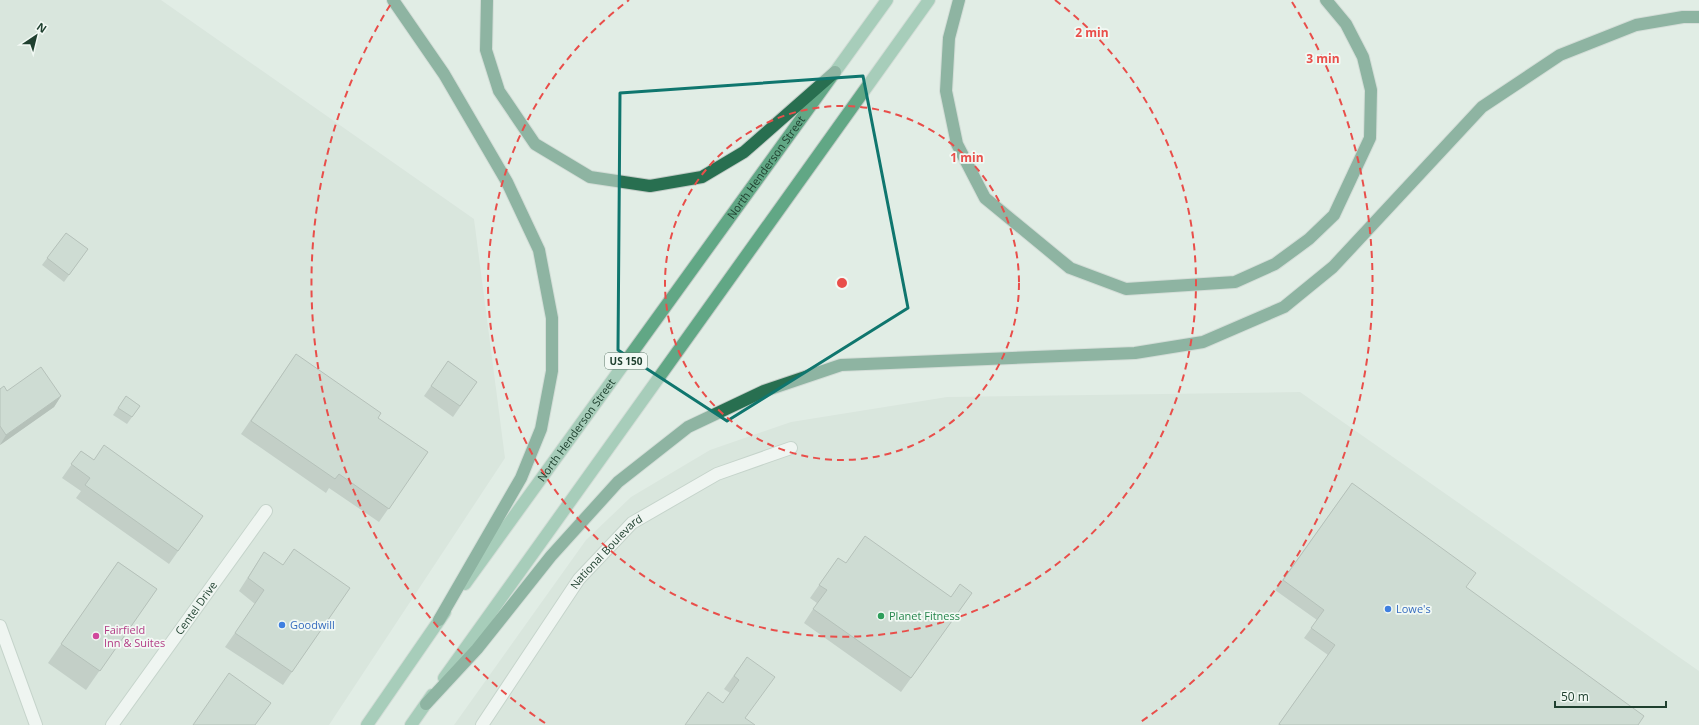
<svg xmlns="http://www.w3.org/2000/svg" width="1699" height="725" viewBox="0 0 1699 725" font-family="'Open Sans',sans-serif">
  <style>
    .built { fill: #cfddd3 }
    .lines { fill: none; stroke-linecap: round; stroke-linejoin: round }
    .minor-casing { stroke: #a3b6ab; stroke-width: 14 }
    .tertiary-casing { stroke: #a3b6ab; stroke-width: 14 }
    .primary-casing { stroke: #c0cac5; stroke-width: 14 }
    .motorway-casing { stroke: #c0cac5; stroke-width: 14 }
    .minor { stroke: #fff; stroke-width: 12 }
    .tertiary { stroke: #fff; stroke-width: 12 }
    .primary { stroke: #61a785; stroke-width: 12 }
    .motorway { stroke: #286f50; stroke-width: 12 }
    .wall { fill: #9daca3 }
    .shaded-wall { fill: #7f8c84 }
    .building { fill: #b6c8bd; stroke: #7f8c84 }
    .marked { fill: none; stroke: #0f766e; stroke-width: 3; stroke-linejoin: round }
    .ring { fill: none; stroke: #e94e4a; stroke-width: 2; stroke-dasharray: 7 5 }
    .shop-dot { fill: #3f7fe0; stroke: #f2f9f4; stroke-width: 1.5 }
    .leisure-dot { fill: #2e9e5b; stroke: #f2f9f4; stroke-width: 1.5 }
    .hotel-dot { fill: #d1479c; stroke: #f2f9f4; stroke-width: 1.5 }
    .labels { text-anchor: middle; stroke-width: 3.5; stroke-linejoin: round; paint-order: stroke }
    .shield { fill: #f2f9f4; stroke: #5e786a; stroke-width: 1 }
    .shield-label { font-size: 10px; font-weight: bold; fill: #1f402f }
    .street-label { font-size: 11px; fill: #1f402f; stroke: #f2f9f4 }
    .shop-label { font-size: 11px; fill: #366cbe; stroke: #f2f9f4; text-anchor: start }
    .leisure-label { font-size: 11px; fill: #27864d; stroke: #f2f9f4; text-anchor: start }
    .hotel-label { font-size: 11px; fill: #b23c85; stroke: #f2f9f4; text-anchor: start }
    .centre { fill: #e94e4a; stroke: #f2f9f4; stroke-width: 2 }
    .ring-label { font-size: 12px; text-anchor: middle; font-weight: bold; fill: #e94e4a; stroke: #f2f9f4; stroke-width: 3.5; stroke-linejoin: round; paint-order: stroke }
  </style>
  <rect width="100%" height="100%" fill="#e1ede5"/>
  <g class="built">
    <path d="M 0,0 L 161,0 L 474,219 L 505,458 L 329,725 L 0,725 Z"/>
    <path d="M 1300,392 L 1699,671 L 1699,725 L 454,725 L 586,540 L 631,497 L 710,450 L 791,422 L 947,397 Z"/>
  </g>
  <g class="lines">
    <g class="minor-casing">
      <g id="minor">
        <path id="s1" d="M 112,725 L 266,511"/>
        <path id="s2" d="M 482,725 L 579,579 L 632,523 L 717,474 L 791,448"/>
      </g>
    </g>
    <g class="tertiary-casing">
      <path id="tertiary" d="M 0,626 L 36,725"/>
    </g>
    <g class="primary-casing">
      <g id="primary">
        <path id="s3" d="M 465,584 L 887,0"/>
        <path d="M 444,678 L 929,0"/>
        <path d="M 367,725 L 445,612"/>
        <path d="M 411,725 L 432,695"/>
      </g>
    </g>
    <g class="motorway-casing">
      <g id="motorway">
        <path d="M 393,0 L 444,74 L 507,182 L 539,250 L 552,318 L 552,371 L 541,429 L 521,478 L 439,620"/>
        <path d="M 487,0 L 486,50 L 499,91 L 535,144 L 590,177 L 650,186 L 702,177 L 744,152 L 835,72"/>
        <path d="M 959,0 L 949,38 L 946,91 L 957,144 L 985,198 L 1070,268 L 1126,289 L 1235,282 L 1275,264 L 1309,239 L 1334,215 L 1370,138 L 1371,90 L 1363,57 L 1346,24 L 1326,0"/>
        <path d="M 426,704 L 477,649 L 551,556 L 618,482 L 688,427 L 764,391 L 841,365 L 1135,353 L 1203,342 L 1284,307 L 1333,267 L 1482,107 L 1560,55 L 1636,25 L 1683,17 L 1699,17"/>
      </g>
    </g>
    <use href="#minor" class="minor"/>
    <use href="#tertiary" class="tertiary"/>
    <use href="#primary" class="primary"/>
    <use href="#motorway" class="motorway"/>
  </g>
  <g class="wall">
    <path d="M 66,233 L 88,249 L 64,282 L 42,265 Z"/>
    <path d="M 296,354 L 378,418 L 428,452 L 379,522 L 329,488 L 326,493 L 241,434 Z"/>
    <path d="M 448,361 L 477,382 L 453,417 L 424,396 Z"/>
    <path d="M 0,389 L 7,391 L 61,396 L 54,407 L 0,445 Z"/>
    <path d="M 126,396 L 140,406 L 127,424 L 113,415 Z"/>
    <path d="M 81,451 L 94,460 L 203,516 L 169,564 L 76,498 L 81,491 L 62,478 Z"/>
    <path d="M 1352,483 L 1466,587 L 1638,725 L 1278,725 L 1328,655 L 1304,638 L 1317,620 L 1275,590 Z"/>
    <path d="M 264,552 L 283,565 L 350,588 L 283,685 L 225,647 L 255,604 L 239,591 L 255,566 Z"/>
    <path d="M 838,558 L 846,563 L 951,597 L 972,593 L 901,692 L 804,623 L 817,603 L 810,598 Z"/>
    <path d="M 118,562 L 157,589 L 86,690 L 48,663 Z"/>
    <path d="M 747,657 L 745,718 L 755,725 L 723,703 L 730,693 L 724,689 Z"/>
  </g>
  <path class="shaded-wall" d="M 61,396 L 54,407 L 0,445 L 6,435 Z"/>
  <g class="building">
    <path d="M 66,233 L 88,249 L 69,275 L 47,258 Z"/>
    <path d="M 296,354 L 381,413 L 378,418 L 428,452 L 389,509 L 339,474 L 335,479 L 251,421 Z"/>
    <path d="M 448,361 L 477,382 L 460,406 L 431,386 Z"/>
    <path d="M 41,367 L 61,396 L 6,435 L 0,426 L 0,389 L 4,386 L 7,391 Z"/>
    <path d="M 126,396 L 140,406 L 132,417 L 118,408 Z"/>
    <path d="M 104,445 L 203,516 L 178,551 L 85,485 L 90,478 L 71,464 L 81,451 L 94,460 Z"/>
    <path d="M 1352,483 L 1476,573 L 1466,587 L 1644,716 L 1638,725 L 1281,725 L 1279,724 L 1335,645 L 1311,628 L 1324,610 L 1283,580 Z"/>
    <path d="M 865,536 L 951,597 L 960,584 L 972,593 L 911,678 L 813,609 L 827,590 L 819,585 L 838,558 L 846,563 Z"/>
    <path d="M 294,549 L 350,588 L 292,672 L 235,633 L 264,590 L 248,578 L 264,552 L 283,565 Z"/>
    <path d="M 118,562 L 157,589 L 100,671 L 61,644 Z"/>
    <path d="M 747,657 L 775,677 L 745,718 L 755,725 L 685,725 L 708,692 L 723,703 L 739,680 L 734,676 Z"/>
    <path d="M 229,673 L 271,703 L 255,725 L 193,725 Z"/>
  </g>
  <path d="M0 0H1699V725H0ZM 863,76 L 908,308 L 727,421 L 618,350 L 620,93 Z" fill="#e1ede5" fill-opacity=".55" fill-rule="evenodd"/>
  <path class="marked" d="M 863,76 L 908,308 L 727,421 L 618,350 L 620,93 Z"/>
  <g class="ring">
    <circle cx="842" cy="283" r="177"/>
    <path d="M1055 0A354 354 0 1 1 629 0"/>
    <path d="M545 723A531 531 0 0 1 392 2M1292 2A531 531 0 0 1 1139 723"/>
  </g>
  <g class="shop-dot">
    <circle cx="1388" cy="609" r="4"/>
    <circle cx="282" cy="625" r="4"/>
  </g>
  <circle class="leisure-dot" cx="881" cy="616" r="4"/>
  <circle class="hotel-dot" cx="96" cy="636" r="4"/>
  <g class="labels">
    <rect class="shield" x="605" y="353" width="42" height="16" rx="3"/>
    <g class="shield-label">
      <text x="626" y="365">US 150</text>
    </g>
    <g class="street-label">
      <text dy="4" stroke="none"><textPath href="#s3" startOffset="514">North Henderson Street</textPath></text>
      <text dy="4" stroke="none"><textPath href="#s3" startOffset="190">North Henderson Street</textPath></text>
      <text dy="4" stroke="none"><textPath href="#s2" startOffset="214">National Boulevard</textPath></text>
      <text dy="4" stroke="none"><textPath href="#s1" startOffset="144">Centel Drive</textPath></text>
    </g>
    <g class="shop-label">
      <text x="1396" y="613">Lowe's</text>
      <text x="290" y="629">Goodwill</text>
    </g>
    <g class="leisure-label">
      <text x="889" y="620">Planet Fitness</text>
    </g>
    <g class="hotel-label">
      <text x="104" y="634">Fairfield<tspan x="104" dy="13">Inn &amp; Suites</tspan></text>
    </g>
  </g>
  <circle cx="842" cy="283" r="6" class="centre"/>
  <g class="ring-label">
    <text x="1092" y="37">2 min</text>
    <text x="1323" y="63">3 min</text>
    <text x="967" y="162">1 min</text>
  </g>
  <g transform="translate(36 36) rotate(35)" stroke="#f2f9f4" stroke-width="3" paint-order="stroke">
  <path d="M0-3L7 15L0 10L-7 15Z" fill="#1f402f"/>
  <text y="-6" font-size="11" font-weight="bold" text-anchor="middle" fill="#1f402f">N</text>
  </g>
  <path d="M1555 701v6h111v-6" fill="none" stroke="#1f402f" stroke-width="2"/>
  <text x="1561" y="701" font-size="12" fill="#1f402f" stroke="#f2f9f4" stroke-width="3" paint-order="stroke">50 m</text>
</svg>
